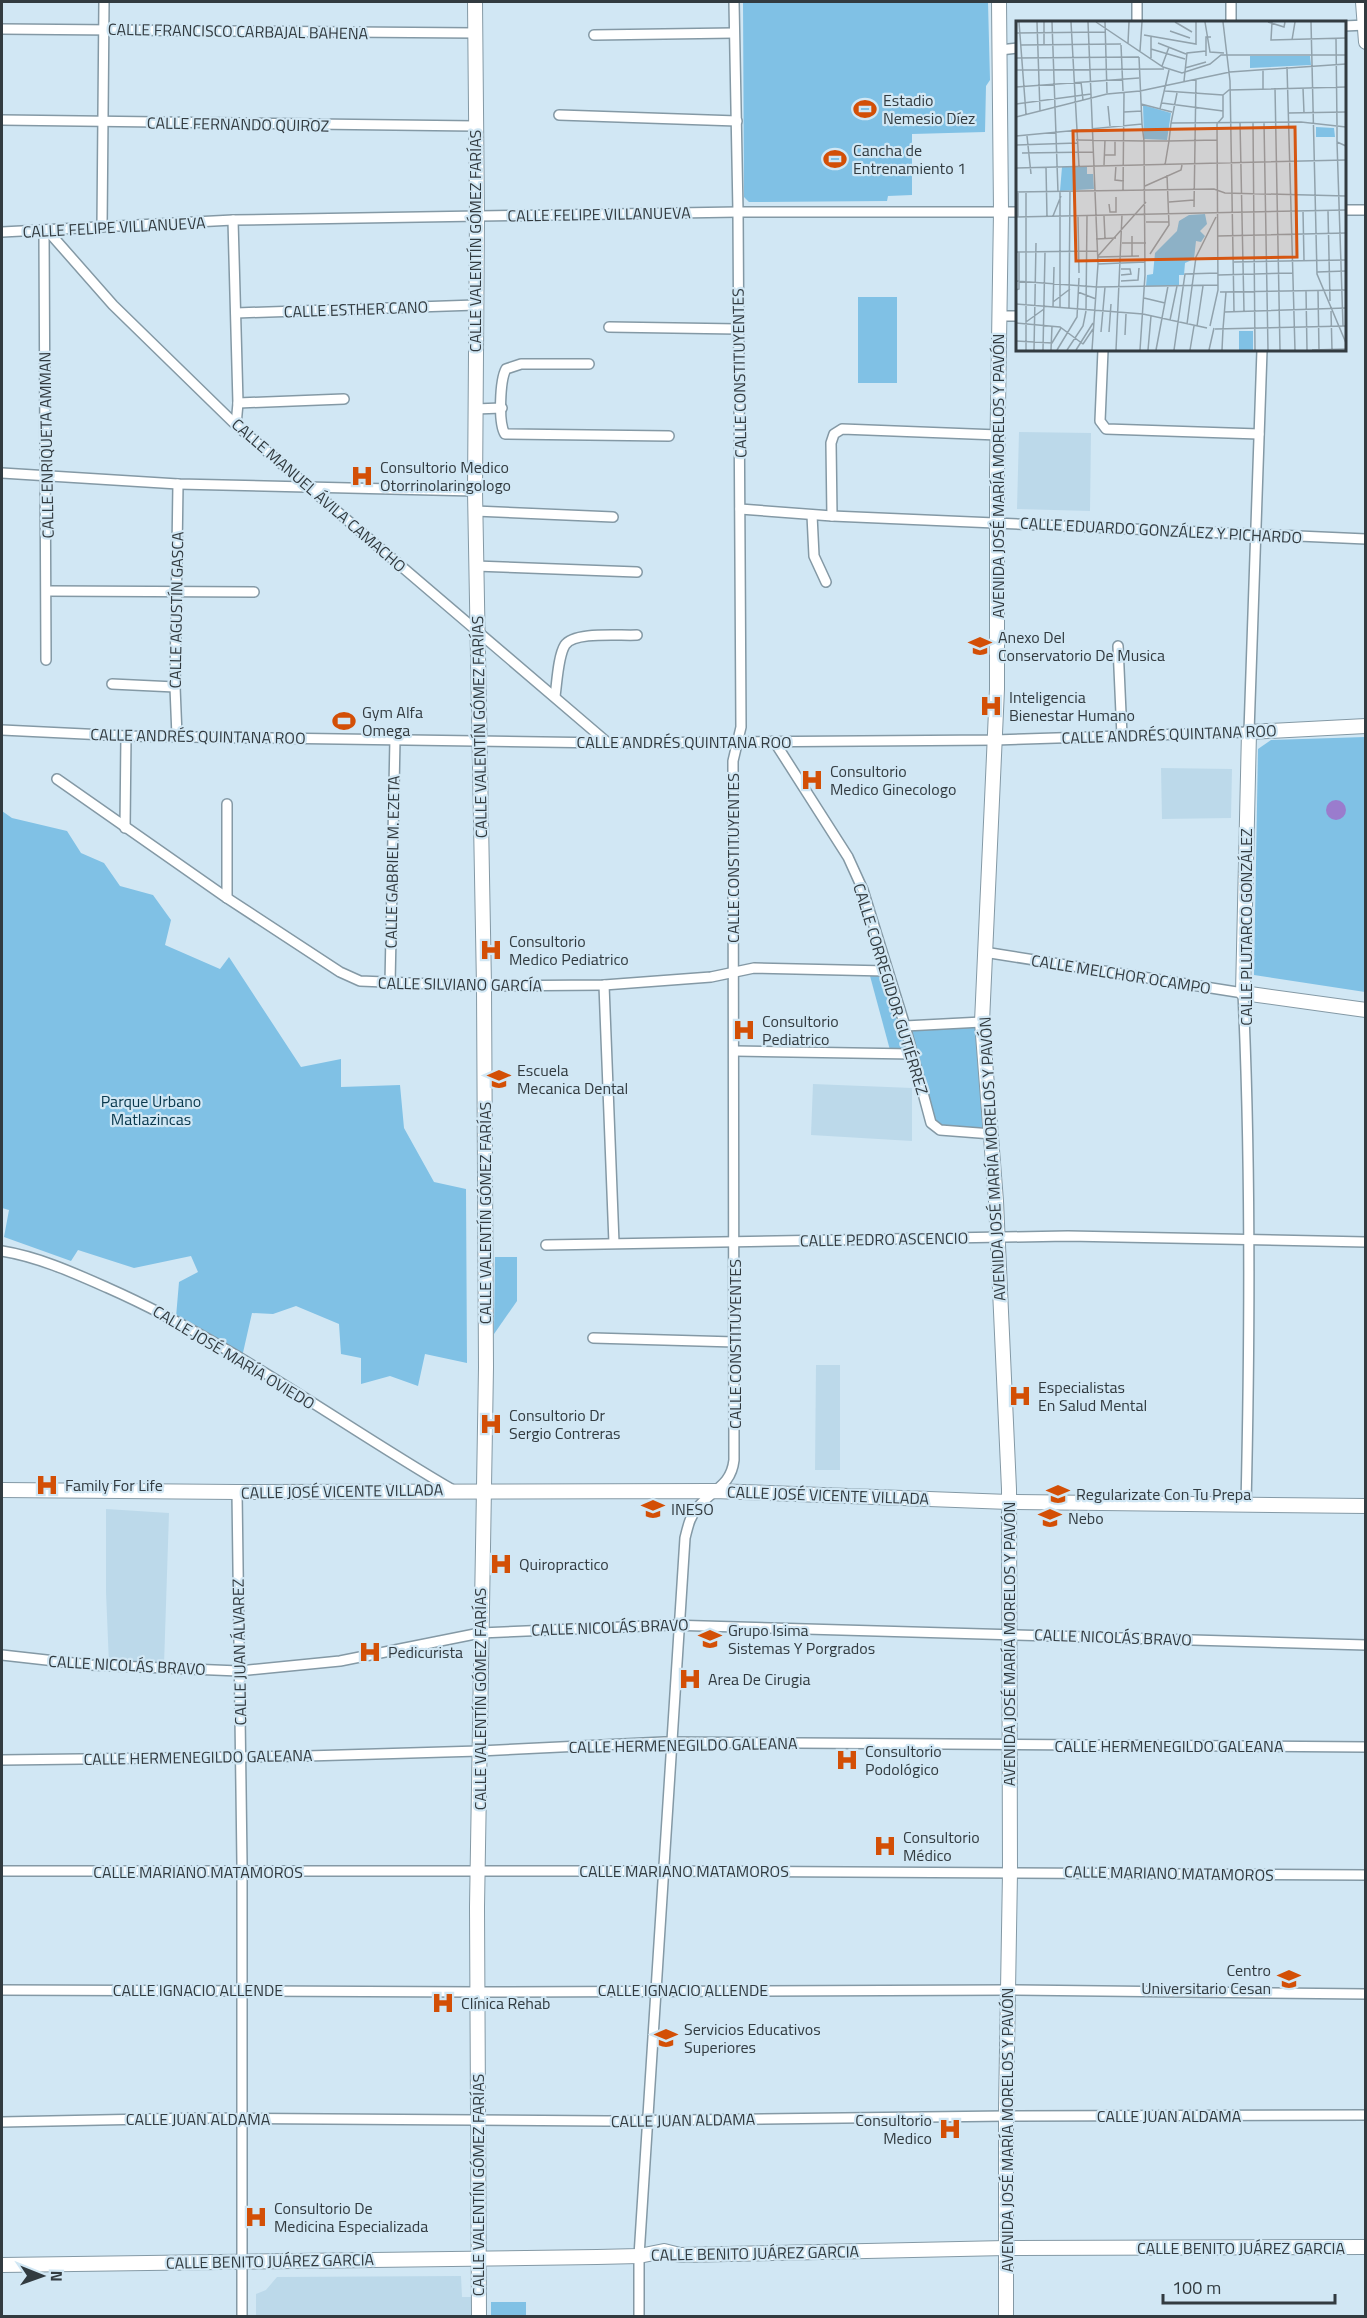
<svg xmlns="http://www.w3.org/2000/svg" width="1367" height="2318" viewBox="0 0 1367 2318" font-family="'Titillium Web',sans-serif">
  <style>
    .built { fill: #bcd9ea }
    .green { fill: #80c1e5 }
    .water { fill: #9a7ccd }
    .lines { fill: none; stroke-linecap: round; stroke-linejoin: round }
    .minor-casing { stroke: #8499a5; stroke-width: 12 }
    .secondary-casing { stroke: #8499a5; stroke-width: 16 }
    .minor { stroke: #fff; stroke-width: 9 }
    .secondary { stroke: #fff; stroke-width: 14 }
    .labels { text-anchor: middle; stroke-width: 4.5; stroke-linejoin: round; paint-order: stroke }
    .street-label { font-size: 16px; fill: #323b40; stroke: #d1e7f4 }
    .poi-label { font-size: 16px; fill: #323b40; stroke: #d1e7f4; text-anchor: start }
    .park-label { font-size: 16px; fill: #09384d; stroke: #d1e7f4 }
    .inset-road { fill: none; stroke: #91a2ac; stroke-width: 1.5 }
    .view { fill: #d65611; fill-opacity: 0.15; stroke: #d65611; stroke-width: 3 }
    .inset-edge { fill: none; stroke: #323b40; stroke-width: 3 }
  </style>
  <rect width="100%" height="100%" fill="#d1e7f4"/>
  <g class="built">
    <path d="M 1019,432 L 1091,433 L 1090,511 L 1017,509 Z"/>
    <path d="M 1161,768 L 1232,769 L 1231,818 L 1162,819 Z"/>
    <path d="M 813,1084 L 912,1088 L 912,1141 L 811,1135 Z"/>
    <path d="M 816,1365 L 840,1365 L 840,1470 L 815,1470 Z"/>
    <path d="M 106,1509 L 169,1513 L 164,1665 L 109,1664 L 106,1592 Z"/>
    <path d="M 461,2276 L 462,2297 L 471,2297 L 471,2316 L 256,2316 L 256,2294 L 266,2290 L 277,2277 Z"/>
  </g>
  <g class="green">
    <path d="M 743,2 L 988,2 L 990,80 L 986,86 L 985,132 L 912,134 L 912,195 L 888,196 L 887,201 L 749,202 L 744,197 Z"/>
    <rect x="858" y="297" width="39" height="86"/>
    <path d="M 1365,737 L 1365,992 L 1254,975 L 1258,749 L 1271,740 Z"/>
    <path d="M 2,811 L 12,818 L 67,831 L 81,853 L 104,863 L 120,886 L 153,895 L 171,920 L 165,945 L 220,969 L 229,957 L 301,1067 L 341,1059 L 341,1087 L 400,1085 L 404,1128 L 434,1182 L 466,1189 L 467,1363 L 425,1354 L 418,1386 L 390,1376 L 361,1384 L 361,1358 L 341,1354 L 339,1324 L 296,1306 L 273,1314 L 252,1313 L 242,1357 L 176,1317 L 179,1282 L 198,1272 L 191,1256 L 134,1268 L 78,1250 L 71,1261 L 4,1237 L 9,1210 L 2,1208 Z"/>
    <path d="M 870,976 L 883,976 L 905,1048 L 890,1050 Z"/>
    <path d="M 975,1027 L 983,1129 L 936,1125 L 911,1029 Z"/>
    <path d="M 495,1257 L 517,1257 L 517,1301 L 494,1334 Z"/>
    <rect x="491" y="2302" width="35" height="14"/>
  </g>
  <circle class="water" cx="1336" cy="810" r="10"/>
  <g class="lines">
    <g class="minor-casing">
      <g id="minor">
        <path d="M 1231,2 L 1231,22"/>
        <path d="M 1137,22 L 1137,2"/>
        <path d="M 1344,26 L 1366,25"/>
        <path d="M 2,29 L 475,33"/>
        <path d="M 594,35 L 734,33"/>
        <path d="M 1000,50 L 1018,48"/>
        <path d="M 559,115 L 737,121"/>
        <path d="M 2,120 L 475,126"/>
        <path d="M 1344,210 L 1366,210"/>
        <path d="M 233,220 L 238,403 L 236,425"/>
        <path d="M 102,227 L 104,2"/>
        <path d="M 44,230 L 46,660"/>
        <path d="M 47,230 L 113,305 L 236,425 L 608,743"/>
        <path d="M 2,232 L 233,220 L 738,212 L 1018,212"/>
        <path d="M 236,313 L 476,305"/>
        <path d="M 1000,316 L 1018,316"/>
        <path d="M 609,327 L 738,329"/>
        <path d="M 1103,350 L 1100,421 L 1106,429 L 1259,434"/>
        <path d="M 589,364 L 521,364 L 506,369 C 500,380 498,423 505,434 L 669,436"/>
        <path d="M 238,403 L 344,399"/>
        <path d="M 475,409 L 502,408"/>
        <path d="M 2,473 L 178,484 L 475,491"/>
        <path d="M 740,509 L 832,516 L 1366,539"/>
        <path d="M 475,511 L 613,517"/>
        <path d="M 812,515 L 814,556 L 826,582"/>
        <path d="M 832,516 L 831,443 L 834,434 L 842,429 L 998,435"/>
        <path d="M 475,566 L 637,572"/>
        <path d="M 47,591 L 254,592"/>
        <path d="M 1118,646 L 1122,736"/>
        <path d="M 112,684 L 175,687"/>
        <path d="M 555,696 C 557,683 558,656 565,645 C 574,631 620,636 637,635"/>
        <path d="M 2,730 L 126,736 L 608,743 L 995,740 L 1249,732 L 1262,350"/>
        <path d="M 177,736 L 175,687 L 178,484"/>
        <path d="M 774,741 L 848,857 L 863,890 L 905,1026 L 931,1123 L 940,1130 L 992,1134"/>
        <path d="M 57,779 L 227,898 L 340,972 L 360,981 L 484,986 L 604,985 L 711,977 L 754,968 L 887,971"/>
        <path d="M 227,804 L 227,898"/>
        <path d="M 125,828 L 126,736"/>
        <path d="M 984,952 L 1243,993 C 1251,1164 1250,1334 1246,1505"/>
        <path d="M 390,984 L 395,739"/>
        <path d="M 604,985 L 614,1243"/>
        <path d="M 905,1026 L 982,1022"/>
        <path d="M 735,1051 L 913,1054"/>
        <path d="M 546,1245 L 1068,1236 L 1366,1242"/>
        <path d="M 2,1251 C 39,1257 74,1273 108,1288 C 230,1342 338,1423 453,1490"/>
        <path d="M 593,1338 L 735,1342"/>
        <path d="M 237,1492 L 242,1863 L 242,2316"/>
        <path d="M 2,1655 L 91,1665 L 239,1671 L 340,1661 L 480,1633 L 669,1625 L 1366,1645"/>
        <path d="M 2,1760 L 307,1756 L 479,1751 L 664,1742 L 1366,1747"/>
        <path d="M 2,1871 L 665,1871 L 1366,1875"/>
        <path d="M 2,1990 L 477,1992 L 1008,1990 L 1366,1994"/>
        <path d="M 2,2122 L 198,2118 L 607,2121 L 1006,2116 L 1366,2115"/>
        <path d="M 639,2316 L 639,2256 L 685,1538 C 688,1526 690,1516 698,1507 C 713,1489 731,1486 734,1460 L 733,761 L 741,727 L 738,212 L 734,2"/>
      </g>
    </g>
    <g class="secondary-casing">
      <g id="secondary">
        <path d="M 475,2 L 477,217 L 475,491 L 484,986 L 486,1367 L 477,1907 L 479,2316"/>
        <path d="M 999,2 L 1001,212 L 997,473 L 997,689 L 982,1022 L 996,1201 L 1009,1489 L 1010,1872 L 1006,2109 L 1006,2316"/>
        <path d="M 1363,2 L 1366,42"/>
        <path d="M 1366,726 L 1249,732 L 1243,993 L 1366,1010"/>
        <path d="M 2,1490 L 237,1492 L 714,1491 L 1009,1502 L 1366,1506"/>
        <path d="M 2,2265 L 597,2257 L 639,2256 L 664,2251 L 680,2255 L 1006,2248 L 1366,2247"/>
      </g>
    </g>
    <use href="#minor" class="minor"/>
    <use href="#secondary" class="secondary"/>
  </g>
  <defs>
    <g id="stadium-bare" transform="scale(1.8)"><path d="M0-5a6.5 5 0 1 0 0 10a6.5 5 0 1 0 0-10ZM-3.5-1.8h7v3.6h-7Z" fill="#d34f06" stroke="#d1e7f4" stroke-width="2.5" paint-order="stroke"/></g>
    <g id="hospital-bare" transform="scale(1.8)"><path d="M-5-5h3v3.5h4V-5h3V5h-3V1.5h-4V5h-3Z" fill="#d34f06" stroke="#d1e7f4" stroke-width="2.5" paint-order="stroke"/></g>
    <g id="university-bare" transform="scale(1.8)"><path d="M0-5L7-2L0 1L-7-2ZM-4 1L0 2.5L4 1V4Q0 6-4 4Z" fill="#d34f06" stroke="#d1e7f4" stroke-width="2.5" paint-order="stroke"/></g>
  </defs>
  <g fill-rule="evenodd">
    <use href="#stadium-bare" x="865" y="109"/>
    <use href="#stadium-bare" x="835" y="159"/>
    <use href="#hospital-bare" x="362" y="476"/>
    <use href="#university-bare" x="980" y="646"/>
    <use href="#hospital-bare" x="991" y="706"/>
    <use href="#stadium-bare" x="344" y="721"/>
    <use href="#hospital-bare" x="812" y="780"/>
    <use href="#hospital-bare" x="491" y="950"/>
    <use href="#hospital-bare" x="744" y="1030"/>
    <use href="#university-bare" x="499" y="1079"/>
    <use href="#hospital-bare" x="1020" y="1396"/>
    <use href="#hospital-bare" x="491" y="1424"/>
    <use href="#hospital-bare" x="47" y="1485"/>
    <use href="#university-bare" x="1058" y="1494"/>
    <use href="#university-bare" x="653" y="1509"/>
    <use href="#university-bare" x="1050" y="1518"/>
    <use href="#hospital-bare" x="501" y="1564"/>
    <use href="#university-bare" x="710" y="1639"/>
    <use href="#hospital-bare" x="370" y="1652"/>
    <use href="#hospital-bare" x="690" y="1679"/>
    <use href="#hospital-bare" x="847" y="1760"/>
    <use href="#hospital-bare" x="885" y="1846"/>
    <use href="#university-bare" x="1289" y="1979"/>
    <use href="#hospital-bare" x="443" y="2003"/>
    <use href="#university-bare" x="666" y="2038"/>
    <use href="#hospital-bare" x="950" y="2129"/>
    <use href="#hospital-bare" x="256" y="2217"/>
  </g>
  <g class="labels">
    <g class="street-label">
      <text transform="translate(238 31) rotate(1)" y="6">CALLE FRANCISCO CARBAJAL BAHENA</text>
      <text transform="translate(238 124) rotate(1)" y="6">CALLE FERNANDO QUIROZ</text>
      <text transform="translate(599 214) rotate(-1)" y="6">CALLE FELIPE VILLANUEVA</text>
      <text transform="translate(114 227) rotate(-3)" y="6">CALLE FELIPE VILLANUEVA</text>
      <text transform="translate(475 241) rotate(-90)" y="6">CALLE VALENTÍN GÓMEZ FARÍAS</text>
      <text transform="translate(356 309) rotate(-2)" y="6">CALLE ESTHER CANO</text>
      <text transform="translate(739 373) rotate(-91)" y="6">CALLE CONSTITUYENTES</text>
      <text transform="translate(46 445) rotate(-91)" y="6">CALLE ENRIQUETA AMMAN</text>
      <text transform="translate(998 476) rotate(-90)" y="6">AVENIDA JOSÉ MARÍA MORELOS Y PAVÓN</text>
      <text transform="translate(319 495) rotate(41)" y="6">CALLE MANUEL ÁVILA CAMACHO</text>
      <text transform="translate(1161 530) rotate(3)" y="6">CALLE EDUARDO GONZÁLEZ Y PICHARDO</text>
      <text transform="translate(176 610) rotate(-89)" y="6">CALLE AGUSTÍN GASCA</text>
      <text transform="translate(479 727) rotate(-91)" y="6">CALLE VALENTÍN GÓMEZ FARÍAS</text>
      <text transform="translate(1169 734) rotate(-2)" y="6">CALLE ANDRÉS QUINTANA ROO</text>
      <text transform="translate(198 736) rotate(1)" y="6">CALLE ANDRÉS QUINTANA ROO</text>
      <text x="684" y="748">CALLE ANDRÉS QUINTANA ROO</text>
      <text transform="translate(733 858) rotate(-90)" y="6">CALLE CONSTITUYENTES</text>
      <text transform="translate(392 862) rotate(-89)" y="6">CALLE GABRIEL M. EZETA</text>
      <text transform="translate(1246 927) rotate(-90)" y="6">CALLE PLUTARCO GONZÁLEZ</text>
      <text transform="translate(1121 974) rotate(9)" y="6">CALLE MELCHOR OCAMPO</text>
      <text transform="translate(460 984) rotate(1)" y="6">CALLE SILVIANO GARCÍA</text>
      <text transform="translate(891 989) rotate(73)" y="6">CALLE CORREGIDOR GUTIÉRREZ</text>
      <text transform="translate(992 1159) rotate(-93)" y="6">AVENIDA JOSÉ MARÍA MORELOS Y PAVÓN</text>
      <text transform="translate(485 1213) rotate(-90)" y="6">CALLE VALENTÍN GÓMEZ FARÍAS</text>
      <text transform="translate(884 1239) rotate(-1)" y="6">CALLE PEDRO ASCENCIO</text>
      <text transform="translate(735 1344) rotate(-90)" y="6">CALLE CONSTITUYENTES</text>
      <text transform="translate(234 1357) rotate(31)" y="6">CALLE JOSÉ MARÍA OVIEDO</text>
      <text transform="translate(342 1491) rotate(-1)" y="6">CALLE JOSÉ VICENTE VILLADA</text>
      <text transform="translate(828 1495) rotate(2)" y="6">CALLE JOSÉ VICENTE VILLADA</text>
      <text transform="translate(610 1627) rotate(-2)" y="6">CALLE NICOLÁS BRAVO</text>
      <text transform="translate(1113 1637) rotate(2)" y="6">CALLE NICOLÁS BRAVO</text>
      <text transform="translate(1009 1644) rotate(-90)" y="6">AVENIDA JOSÉ MARÍA MORELOS Y PAVÓN</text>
      <text transform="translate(239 1652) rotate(-91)" y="6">CALLE JUAN ÁLVAREZ</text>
      <text transform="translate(127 1665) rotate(3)" y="6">CALLE NICOLÁS BRAVO</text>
      <text transform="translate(480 1699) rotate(-90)" y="6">CALLE VALENTÍN GÓMEZ FARÍAS</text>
      <text transform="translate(683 1745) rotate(-1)" y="6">CALLE HERMENEGILDO GALEANA</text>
      <text x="1169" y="1752">CALLE HERMENEGILDO GALEANA</text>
      <text transform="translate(198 1757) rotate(-1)" y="6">CALLE HERMENEGILDO GALEANA</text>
      <text x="684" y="1877">CALLE MARIANO MATAMOROS</text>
      <text x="198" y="1878">CALLE MARIANO MATAMOROS</text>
      <text transform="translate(1169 1873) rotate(1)" y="6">CALLE MARIANO MATAMOROS</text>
      <text x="198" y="1996">CALLE IGNACIO ALLENDE</text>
      <text x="683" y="1996">CALLE IGNACIO ALLENDE</text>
      <text x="1169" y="2122">CALLE JUAN ALDAMA</text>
      <text x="198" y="2125">CALLE JUAN ALDAMA</text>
      <text transform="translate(683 2120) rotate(-1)" y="6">CALLE JUAN ALDAMA</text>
      <text transform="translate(1007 2130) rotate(-90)" y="6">AVENIDA JOSÉ MARÍA MORELOS Y PAVÓN</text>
      <text transform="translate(478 2185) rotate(-90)" y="6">CALLE VALENTÍN GÓMEZ FARÍAS</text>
      <text x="1241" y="2254">CALLE BENITO JUÁREZ GARCIA</text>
      <text transform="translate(755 2253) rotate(-1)" y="6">CALLE BENITO JUÁREZ GARCIA</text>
      <text transform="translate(270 2261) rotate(-1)" y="6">CALLE BENITO JUÁREZ GARCIA</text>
    </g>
    <g class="poi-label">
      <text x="883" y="106">Estadio<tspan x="883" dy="18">Nemesio Díez</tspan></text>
      <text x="853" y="156">Cancha de<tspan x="853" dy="18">Entrenamiento 1</tspan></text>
      <text x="380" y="473">Consultorio Medico<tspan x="380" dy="18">Otorrinolaringologo</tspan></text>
      <text x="998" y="643">Anexo Del<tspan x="998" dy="18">Conservatorio De Musica</tspan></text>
      <text x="1009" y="703">Inteligencia<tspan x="1009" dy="18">Bienestar Humano</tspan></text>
      <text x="362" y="718">Gym Alfa<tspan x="362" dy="18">Omega</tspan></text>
      <text x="830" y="777">Consultorio<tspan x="830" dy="18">Medico Ginecologo</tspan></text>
      <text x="509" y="947">Consultorio<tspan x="509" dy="18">Medico Pediatrico</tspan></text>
      <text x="762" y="1027">Consultorio<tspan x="762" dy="18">Pediatrico</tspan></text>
      <text x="517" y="1076">Escuela<tspan x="517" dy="18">Mecanica Dental</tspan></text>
      <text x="1038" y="1393">Especialistas<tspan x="1038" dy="18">En Salud Mental</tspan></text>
      <text x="509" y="1421">Consultorio Dr<tspan x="509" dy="18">Sergio Contreras</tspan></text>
      <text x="65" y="1491">Family For Life</text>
      <text x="1076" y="1500">Regularizate Con Tu Prepa</text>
      <text x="671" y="1515">INESO</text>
      <text x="1068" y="1524">Nebo</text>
      <text x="519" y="1570">Quiropractico</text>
      <text x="728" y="1636">Grupo Isima<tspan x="728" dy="18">Sistemas Y Porgrados</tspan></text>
      <text x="388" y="1658">Pedicurista</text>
      <text x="708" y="1685">Area De Cirugia</text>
      <text x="865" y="1757">Consultorio<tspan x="865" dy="18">Podológico</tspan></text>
      <text x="903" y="1843">Consultorio<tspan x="903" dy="18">Médico</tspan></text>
      <text x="1271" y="1976" text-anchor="end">Centro<tspan x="1271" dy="18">Universitario Cesan</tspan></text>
      <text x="461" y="2009">Clínica Rehab</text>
      <text x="684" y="2035">Servicios Educativos<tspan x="684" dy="18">Superiores</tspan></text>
      <text x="932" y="2126" text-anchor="end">Consultorio<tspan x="932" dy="18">Medico</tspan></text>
      <text x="274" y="2214">Consultorio De<tspan x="274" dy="18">Medicina Especializada</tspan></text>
    </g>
    <g class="park-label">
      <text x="151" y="1107">Parque Urbano<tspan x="151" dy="18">Matlazincas</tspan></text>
    </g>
  </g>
  <g transform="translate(1016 21)">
    <rect width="330" height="330" fill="#d1e7f4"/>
    <path d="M 234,35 L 294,35 L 295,44 L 234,47 ZM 127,84 L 155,92 L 151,119 L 128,118 ZM 300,106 L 318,107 L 319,116 L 300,116 ZM 46,146 L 71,146 L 71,153 L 77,153 L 78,168 L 44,170 ZM 189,193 L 191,203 L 184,210 L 189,215 L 185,221 L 180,220 L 178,238 L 169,242 L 168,254 L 163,254 L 163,265 L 130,265 L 131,254 L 137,253 L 139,232 L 161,210 L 163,200 L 173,194 ZM 223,310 L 237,310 L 237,329 L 223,329 Z" fill="#80c1e5"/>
    <path class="inset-road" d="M 3,1 L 10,93M 21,1 L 24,90M 36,1 L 42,171M 55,1 L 63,145M 72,1 L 82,243 L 76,329M 80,1 L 147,46 L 166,52 L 194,43 L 205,34 L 330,34M 89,1 L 91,72M 159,1 L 176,11M 189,1 L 194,31 L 208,32M 207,1 L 214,60 L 218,290M 252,1 L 268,6 L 269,1M 256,1 L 255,19 L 330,17M 295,1 L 301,253 L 330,322M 154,10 L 174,17M 0,12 L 89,11M 128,14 L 180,23 L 180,1M 320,18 L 321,104M 276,19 L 279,1M 112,22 L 113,1M 142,22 L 170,33M 5,24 L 105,23M 28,24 L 28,1M 105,24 L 107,70M 135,28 L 169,38M 124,30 L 126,1M 190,35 L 190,16 L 195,16M 123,36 L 126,103M 0,37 L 123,36M 135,37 L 135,15M 146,45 L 153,26M 271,46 L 279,329M 169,47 L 190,41M 247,48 L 247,68M 0,49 L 148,48M 168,60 L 171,32 L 190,30M 65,61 L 67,79M 0,66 L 123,57M 259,67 L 264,329M 287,67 L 288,92M 149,70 L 207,74M 146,82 L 207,90M 0,83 L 75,73M 125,83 L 156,91M 92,85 L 94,105M 144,88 L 153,49M 108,91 L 126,90M 272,92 L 330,91M 0,96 L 91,73 L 124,70 L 214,51 L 330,43M 224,101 L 228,290M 237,101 L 239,329M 248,101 L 252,329M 155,102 L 161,72M 321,106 L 321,121 L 330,125M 0,115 L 126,103 L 128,120 L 153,120 L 155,102 L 285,101 L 330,106M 11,115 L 15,153M 60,119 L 128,120 L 129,254 L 124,329M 321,121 L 327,305M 0,124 L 61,122M 6,132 L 78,131M 88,134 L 99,134 L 99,119M 88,144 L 89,119M 100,144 L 99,159 L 108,160M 149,144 L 153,120 L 201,119M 30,146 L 31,196M 0,147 L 330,139M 129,165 L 165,149 L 166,144M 107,169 L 108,72M 44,170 L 44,286M 0,171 L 198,168 L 209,172 L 330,175M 2,172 L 2,196M 153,181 L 178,179M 93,183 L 94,191 L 100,191 L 100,176M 178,186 L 180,58M 287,190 L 288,239M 312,190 L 314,280M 37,195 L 45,175M 62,195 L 63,252M 88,195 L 89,217M 0,196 L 330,189M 130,201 L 153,201M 116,215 L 116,235M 202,215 L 330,212M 80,218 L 100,217M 106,222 L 130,222M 0,231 L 81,230M 134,233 L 153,204 L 151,154M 82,235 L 130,181M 82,236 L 123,235M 218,241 L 330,239M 82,243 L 129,241M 301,251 L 330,250M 105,254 L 115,253 L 114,248 L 105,248M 202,254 L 277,252M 0,260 L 81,266 L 202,264M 105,260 L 122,259 L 123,247M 0,269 L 3,268 L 3,231M 290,270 L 291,329M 302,270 L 303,329M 62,271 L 80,278M 204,271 L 330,269M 128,277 L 149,282M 37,281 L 54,268M 0,283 L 127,293 L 191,307M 37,286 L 38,246M 53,287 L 54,170M 70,288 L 71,195M 315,290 L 316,329M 208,291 L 330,287M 154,299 L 161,265M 10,301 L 28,288M 0,302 L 44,306 L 67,323M 171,303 L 180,236 L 200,196M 181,305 L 187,265M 194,305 L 202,269 L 201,103 L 207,96 L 207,74 L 213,69 L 330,66M 199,308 L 330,305M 207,308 L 210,271M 85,311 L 89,266M 93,311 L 95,283M 109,314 L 110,293M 0,320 L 36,322 L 45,307M 67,323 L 77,308M 10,329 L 10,172M 18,329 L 20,222M 27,329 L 29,231M 35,329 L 36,305M 41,329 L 61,296 L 63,257M 51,329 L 67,305 L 70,290M 60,329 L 77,302M 100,329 L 106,194M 132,329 L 135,295M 140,329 L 152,265M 158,329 L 169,253 L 202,252M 174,329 L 178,305M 193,329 L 198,307M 206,329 L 207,308M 296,329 L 330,328"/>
    <path class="view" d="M 279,106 L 281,236 L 60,240 L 57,110 Z"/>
    <rect width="330" height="330" class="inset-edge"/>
  </g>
  <rect width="1367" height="2318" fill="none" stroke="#323b40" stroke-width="6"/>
  <g transform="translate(42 2276) rotate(91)" stroke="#d1e7f4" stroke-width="4.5" paint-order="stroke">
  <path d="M0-4.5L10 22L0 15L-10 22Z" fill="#323b40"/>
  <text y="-9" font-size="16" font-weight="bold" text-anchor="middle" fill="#323b40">N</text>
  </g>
  <path d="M1163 2294v9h172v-9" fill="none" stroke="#323b40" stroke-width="3"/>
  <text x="1172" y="2294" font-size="18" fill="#323b40" stroke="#d1e7f4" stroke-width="4.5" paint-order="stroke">100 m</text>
</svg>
